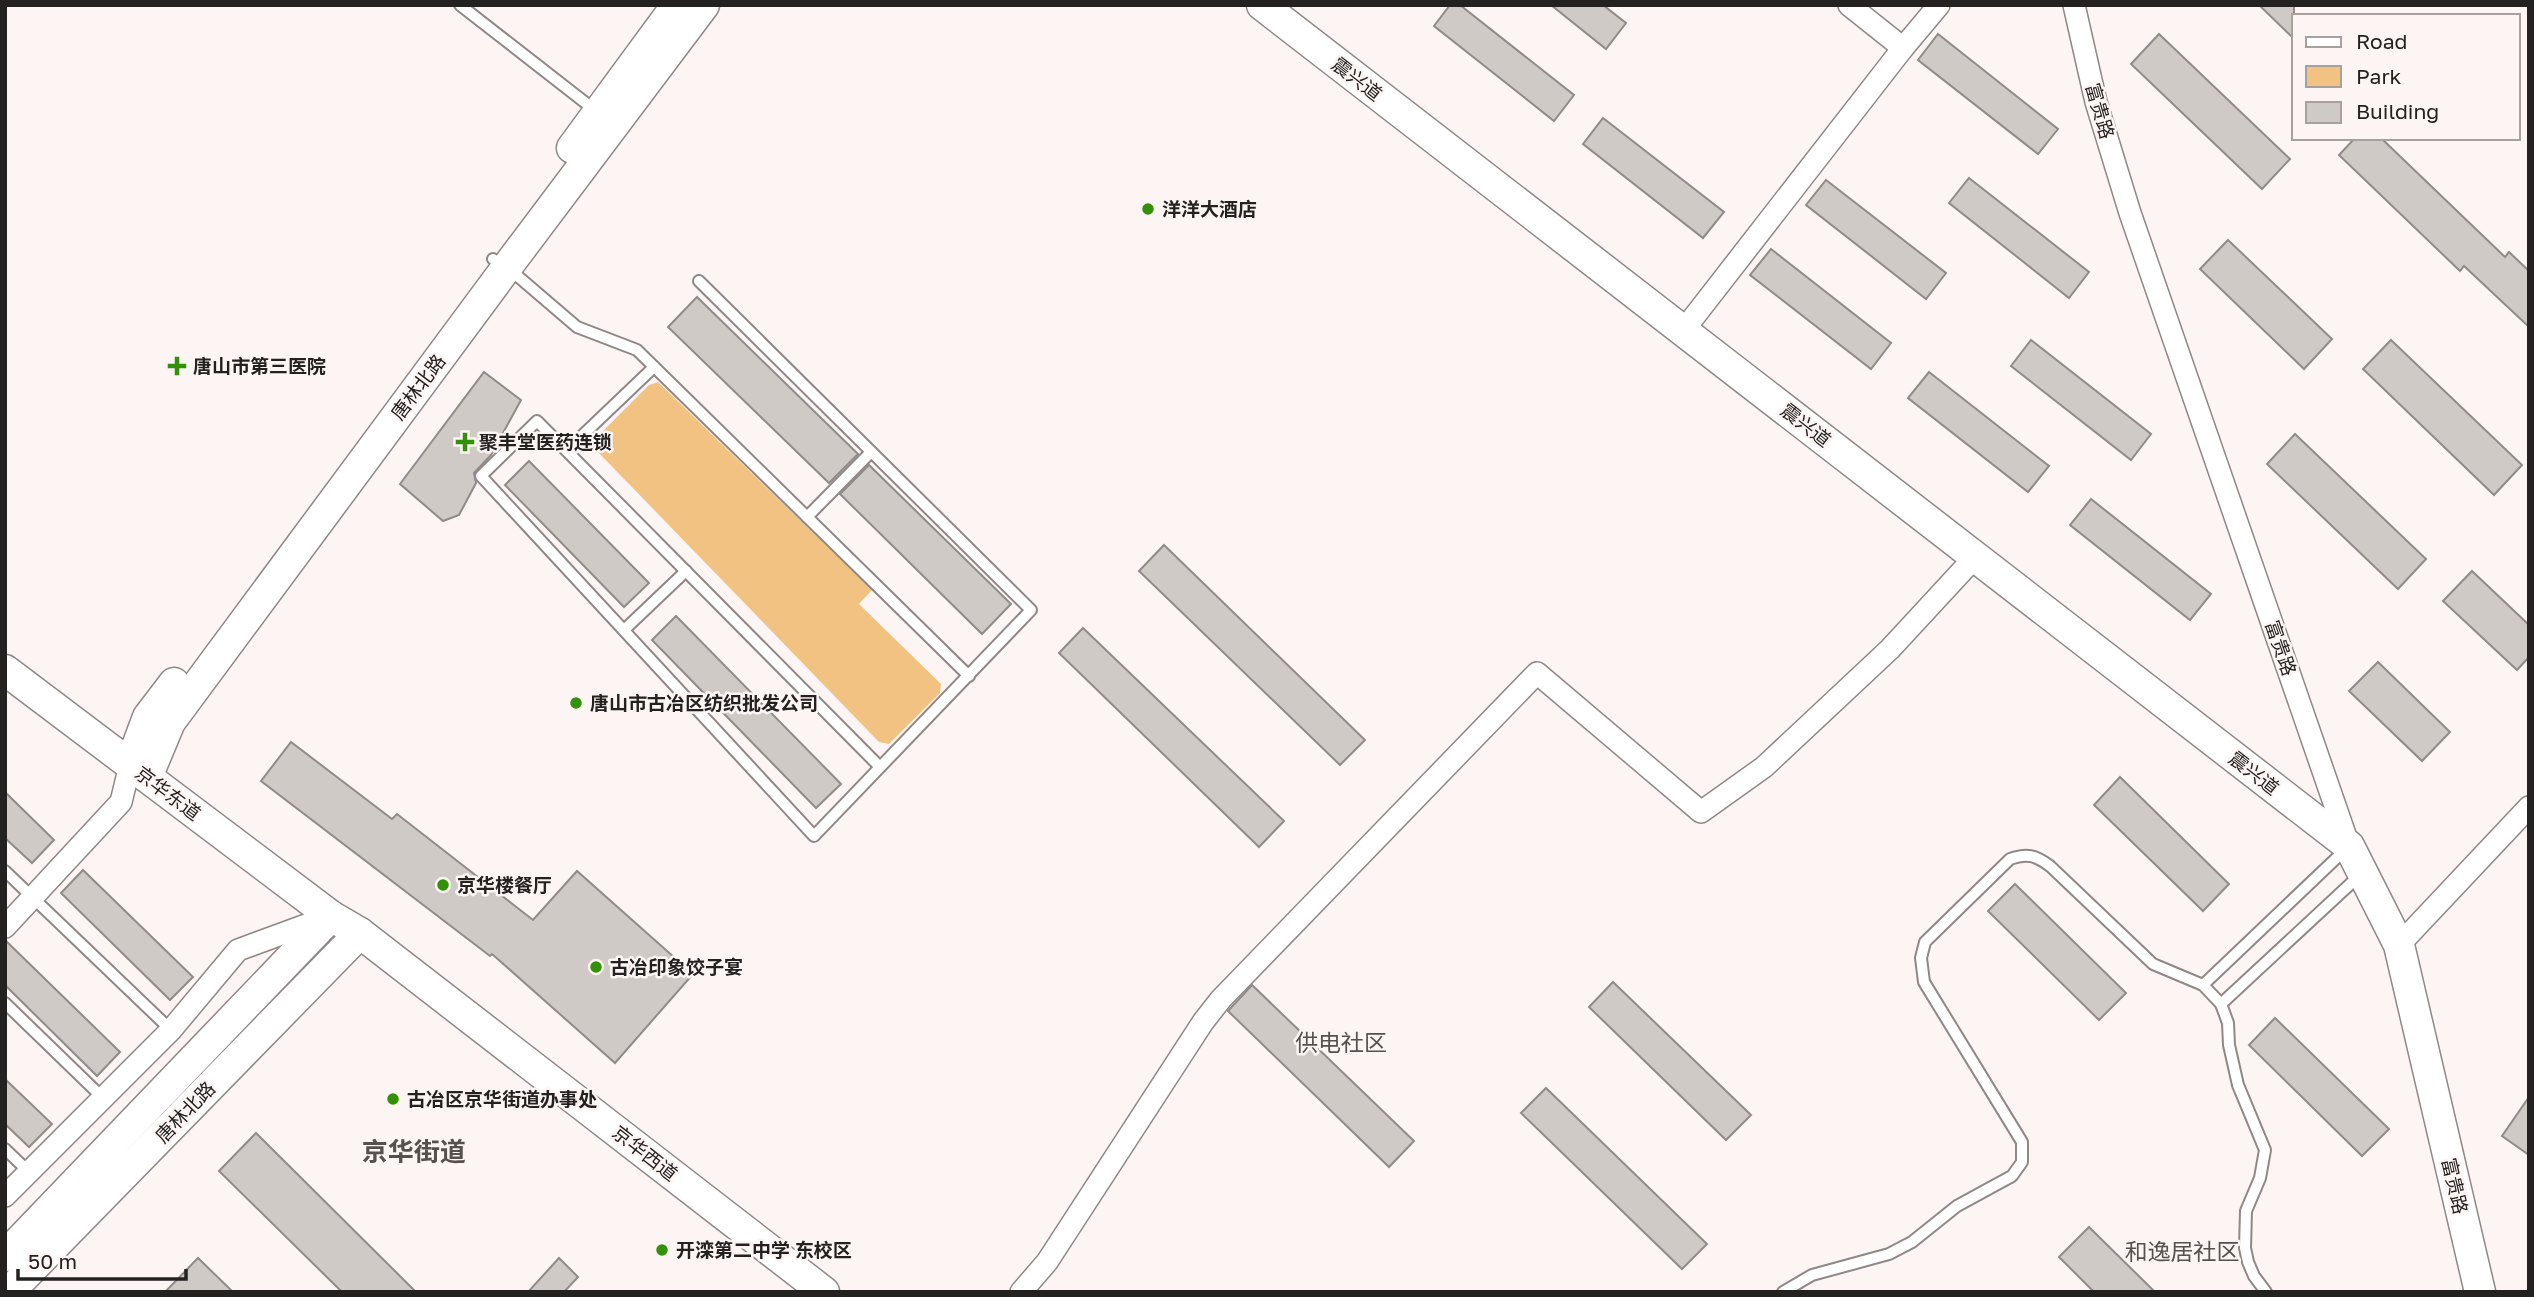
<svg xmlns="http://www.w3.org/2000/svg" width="2534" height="1297" viewBox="0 0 2534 1297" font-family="'Golos Text','Noto Sans SC',sans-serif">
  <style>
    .green { fill: #f2c282 }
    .building { fill: #d0cac6; stroke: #918b88; stroke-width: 2 }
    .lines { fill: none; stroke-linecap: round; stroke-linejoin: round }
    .lane-casing { stroke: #8f8886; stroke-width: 14 }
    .street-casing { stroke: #8f8886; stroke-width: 24 }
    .secondary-casing { stroke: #8f8886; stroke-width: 33 }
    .lane { stroke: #fff; stroke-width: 10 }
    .street { stroke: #fff; stroke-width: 21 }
    .secondary { stroke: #fff; stroke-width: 30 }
    .poi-dot { fill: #339107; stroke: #fcf5f3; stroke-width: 2.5 }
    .labels { text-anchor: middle; stroke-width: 5; stroke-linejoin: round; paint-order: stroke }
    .street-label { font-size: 19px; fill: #242121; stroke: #fcf5f3 }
    .poi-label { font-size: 19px; font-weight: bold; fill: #242121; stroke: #fcf5f3; text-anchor: start }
    .quarter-label { font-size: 23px; fill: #56504f; stroke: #fcf5f3 }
    .district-label { font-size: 26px; font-weight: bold; fill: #56504f; stroke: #fcf5f3 }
  </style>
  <rect width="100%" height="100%" fill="#fcf5f3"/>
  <path class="green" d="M 658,382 L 872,590 L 859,604 L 941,684 L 940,693 L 889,744 L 879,742 L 596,450 L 595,439 L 649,385 Z"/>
  <g class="building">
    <path d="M 1450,5 L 1460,5 L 1574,95 L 1554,121 L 1434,26 Z"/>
    <path d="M 1551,5 L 1603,5 L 1626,23 L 1606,49 Z"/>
    <path d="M 2259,5 L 2294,5 L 2294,39 Z"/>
    <path d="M 1938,34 L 2058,129 L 2038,154 L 1918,60 Z"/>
    <path d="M 2159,34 L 2290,159 L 2262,189 L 2131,64 Z"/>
    <path d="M 1603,118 L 1724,212 L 1703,238 L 1583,144 Z"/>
    <path d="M 2355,138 L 2381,138 L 2505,257 L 2509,252 L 2529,271 L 2529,327 L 2464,266 L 2460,271 L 2339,155 Z"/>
    <path d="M 1969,178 L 2089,272 L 2069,298 L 1949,203 Z"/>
    <path d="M 1826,180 L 1946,273 L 1926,299 L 1806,205 Z"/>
    <path d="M 2228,240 L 2332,339 L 2304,369 L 2200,269 Z"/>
    <path d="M 1771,249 L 1891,343 L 1871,369 L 1750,275 Z"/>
    <path d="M 697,297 L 858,454 L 829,483 L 668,327 Z"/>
    <path d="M 2031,340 L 2151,434 L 2131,460 L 2011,366 Z"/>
    <path d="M 2391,340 L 2522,465 L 2494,495 L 2363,369 Z"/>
    <path d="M 484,372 L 521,400 L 491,455 L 474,473 L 476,483 L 459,515 L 443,521 L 400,484 Z"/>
    <path d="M 1929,372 L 2049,466 L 2028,492 L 1908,398 Z"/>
    <path d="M 2295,434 L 2426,559 L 2398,589 L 2267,464 Z"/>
    <path d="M 529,461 L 649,583 L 624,607 L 505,485 Z"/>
    <path d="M 869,465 L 1011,604 L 982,634 L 840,494 Z"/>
    <path d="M 2091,499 L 2211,594 L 2190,620 L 2070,525 Z"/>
    <path d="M 1164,545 L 1365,740 L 1340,765 L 1139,571 Z"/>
    <path d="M 2472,571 L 2529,625 L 2529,657 L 2517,670 L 2443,601 Z"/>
    <path d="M 676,616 L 841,784 L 816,808 L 652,640 Z"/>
    <path d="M 1083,628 L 1284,821 L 1259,847 L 1059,653 Z"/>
    <path d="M 2378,662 L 2450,732 L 2422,761 L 2349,691 Z"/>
    <path d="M 291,742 L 392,819 L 397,814 L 533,920 L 577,871 L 693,974 L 615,1063 L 492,954 L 490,956 L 261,781 Z"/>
    <path d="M 2120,777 L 2229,884 L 2203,911 L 2094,805 Z"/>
    <path d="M 5,792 L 54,840 L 32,863 L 5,838 Z"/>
    <path d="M 83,870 L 193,977 L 170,1000 L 61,893 Z"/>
    <path d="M 2015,884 L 2126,993 L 2099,1020 L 1988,911 Z"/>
    <path d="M 5,940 L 120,1052 L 97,1076 L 5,985 Z"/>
    <path d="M 1613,982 L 1751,1115 L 1726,1140 L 1589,1007 Z"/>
    <path d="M 1252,985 L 1414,1141 L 1389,1167 L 1228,1011 Z"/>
    <path d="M 2275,1018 L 2389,1129 L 2362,1156 L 2249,1045 Z"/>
    <path d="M 5,1079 L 52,1124 L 29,1147 L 5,1124 Z"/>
    <path d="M 1546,1088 L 1707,1244 L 1682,1269 L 1521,1113 Z"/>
    <path d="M 2529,1097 L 2529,1155 L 2502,1136 Z"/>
    <path d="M 256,1133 L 416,1292 L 342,1292 L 219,1171 Z"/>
    <path d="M 2089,1227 L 2155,1292 L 2094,1292 L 2059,1257 Z"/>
    <path d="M 198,1258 L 233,1292 L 165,1292 Z"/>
    <path d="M 559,1258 L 578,1277 L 564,1292 L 528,1292 Z"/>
  </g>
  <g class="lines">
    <g class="lane-casing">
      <g id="lane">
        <path d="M 460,5 L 596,111"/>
        <path d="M 493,259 L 507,267 L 577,327 L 637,350 L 969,676"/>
        <path d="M 699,281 L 1031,610 L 814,836 L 481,476 L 537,421 L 880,767"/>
        <path d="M 567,450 L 654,367"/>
        <path d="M 807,517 L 871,452"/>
        <path d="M 624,630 L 686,571"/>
        <path d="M 5,871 L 171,1030"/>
        <path d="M 2203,985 L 2347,848"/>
        <path d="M 5,1003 L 102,1097"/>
        <path d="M 2221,1004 L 2360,875"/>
        <path d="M 5,1149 L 29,1172"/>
        <path d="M 1783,1292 L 1812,1275 L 1889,1254 L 1912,1242 L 1957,1206 L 2012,1176 L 2022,1162 L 2022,1142 L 1924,982 L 1921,958 L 1925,942 L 2010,859 C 2027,853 2035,855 2050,866 L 2153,964 L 2203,985 L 2221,1004 L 2228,1023 L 2229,1045 L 2238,1085 L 2265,1150 L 2260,1178 L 2246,1211 L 2245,1248 L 2248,1262 L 2254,1276 L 2266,1292"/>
      </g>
    </g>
    <g class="street-casing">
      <g id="street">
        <path d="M 1849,5 L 1903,48"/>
        <path d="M 2074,5 L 2096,102 L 2130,213 L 2349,846"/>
        <path d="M 1683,331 L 1903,48 L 1939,5"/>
        <path d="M 5,927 L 121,802 L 130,765"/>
        <path d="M 2399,945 L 2529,807"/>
        <path d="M 5,1196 L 171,1030 L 238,950 L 325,918"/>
        <path d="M 1021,1292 L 1047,1262 L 1203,1022 L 1221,999 L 1537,673 L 1701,812 L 1764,767 L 1890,649 L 1976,556"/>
      </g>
    </g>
    <g class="secondary-casing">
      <g id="secondary">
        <path d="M 1262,5 L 2349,846 L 2399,945 L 2480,1292"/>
        <path d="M 572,148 L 677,5"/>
        <path d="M 5,670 L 331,916 L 360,933 L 824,1292"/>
        <path d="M 130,765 L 148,717 L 174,683"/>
        <path d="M 147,777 L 170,722 L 507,267 L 704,5"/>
        <path d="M 5,1256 L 331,916"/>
        <path d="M 9,1292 L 360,933"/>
      </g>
    </g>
    <use href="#lane" class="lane"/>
    <use href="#street" class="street"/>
    <use href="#secondary" class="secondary"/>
  </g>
  <g class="poi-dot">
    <circle cx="1148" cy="209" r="7"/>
    <path d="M173.5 355.5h7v7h7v7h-7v7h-7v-7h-7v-7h7z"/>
    <path d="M461.5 431.5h7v7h7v7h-7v7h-7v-7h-7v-7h7z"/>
    <circle cx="576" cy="703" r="7"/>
    <circle cx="443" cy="885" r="7"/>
    <circle cx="596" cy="967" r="7"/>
    <circle cx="393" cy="1099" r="7"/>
    <circle cx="662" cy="1250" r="7"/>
  </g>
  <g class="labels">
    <g class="street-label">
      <text transform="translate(1357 79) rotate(38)" y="7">震兴道</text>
      <text transform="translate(2100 111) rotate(74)" y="7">富贵路</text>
      <text transform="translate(418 387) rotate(-53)" y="7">唐林北路</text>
      <text transform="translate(1806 425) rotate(38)" y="7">震兴道</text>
      <text transform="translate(2281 648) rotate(71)" y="7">富贵路</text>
      <text transform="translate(2254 773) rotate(38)" y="7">震兴道</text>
      <text transform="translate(168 793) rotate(37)" y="7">京华东道</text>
      <text transform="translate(185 1112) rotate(-46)" y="7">唐林北路</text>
      <text transform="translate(645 1153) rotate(38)" y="7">京华西道</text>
      <text transform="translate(2455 1186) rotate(77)" y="7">富贵路</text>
    </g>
    <g class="poi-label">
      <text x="1162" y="216">洋洋大酒店</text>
      <text x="193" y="373">唐山市第三医院</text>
      <text x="479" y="449">聚丰堂医药连锁</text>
      <text x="590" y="710">唐山市古冶区纺织批发公司</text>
      <text x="457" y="892">京华楼餐厅</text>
      <text x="610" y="974">古冶印象饺子宴</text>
      <text x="407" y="1106">古冶区京华街道办事处</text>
      <text x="676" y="1257">开滦第二中学 东校区</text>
    </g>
    <g class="quarter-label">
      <text x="1341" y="1051">供电社区</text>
      <text x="2182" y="1260">和逸居社区</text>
    </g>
    <g class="district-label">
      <text x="414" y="1161">京华街道</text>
    </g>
  </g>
  <rect width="2534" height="1297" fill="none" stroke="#242121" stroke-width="14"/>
  <rect x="2292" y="14" width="228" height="126" fill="#fcf5f3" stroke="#a6a09f" stroke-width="2"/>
  <rect x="2306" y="37" width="35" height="10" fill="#ffffff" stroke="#a6a09f" stroke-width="2"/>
  <text x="2356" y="49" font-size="21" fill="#242121">Road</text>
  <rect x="2306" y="66" width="35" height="21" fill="#f2c282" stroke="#a6a09f" stroke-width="2"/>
  <text x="2356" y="84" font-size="21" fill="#242121">Park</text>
  <rect x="2306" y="102" width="35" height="21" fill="#d0cac6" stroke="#a6a09f" stroke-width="2"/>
  <text x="2356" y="119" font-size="21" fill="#242121">Building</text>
  <path d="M18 1269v10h168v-10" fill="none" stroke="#242121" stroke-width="3.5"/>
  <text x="28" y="1269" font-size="21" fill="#242121" stroke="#fcf5f3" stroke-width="5" paint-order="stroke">50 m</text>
</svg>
